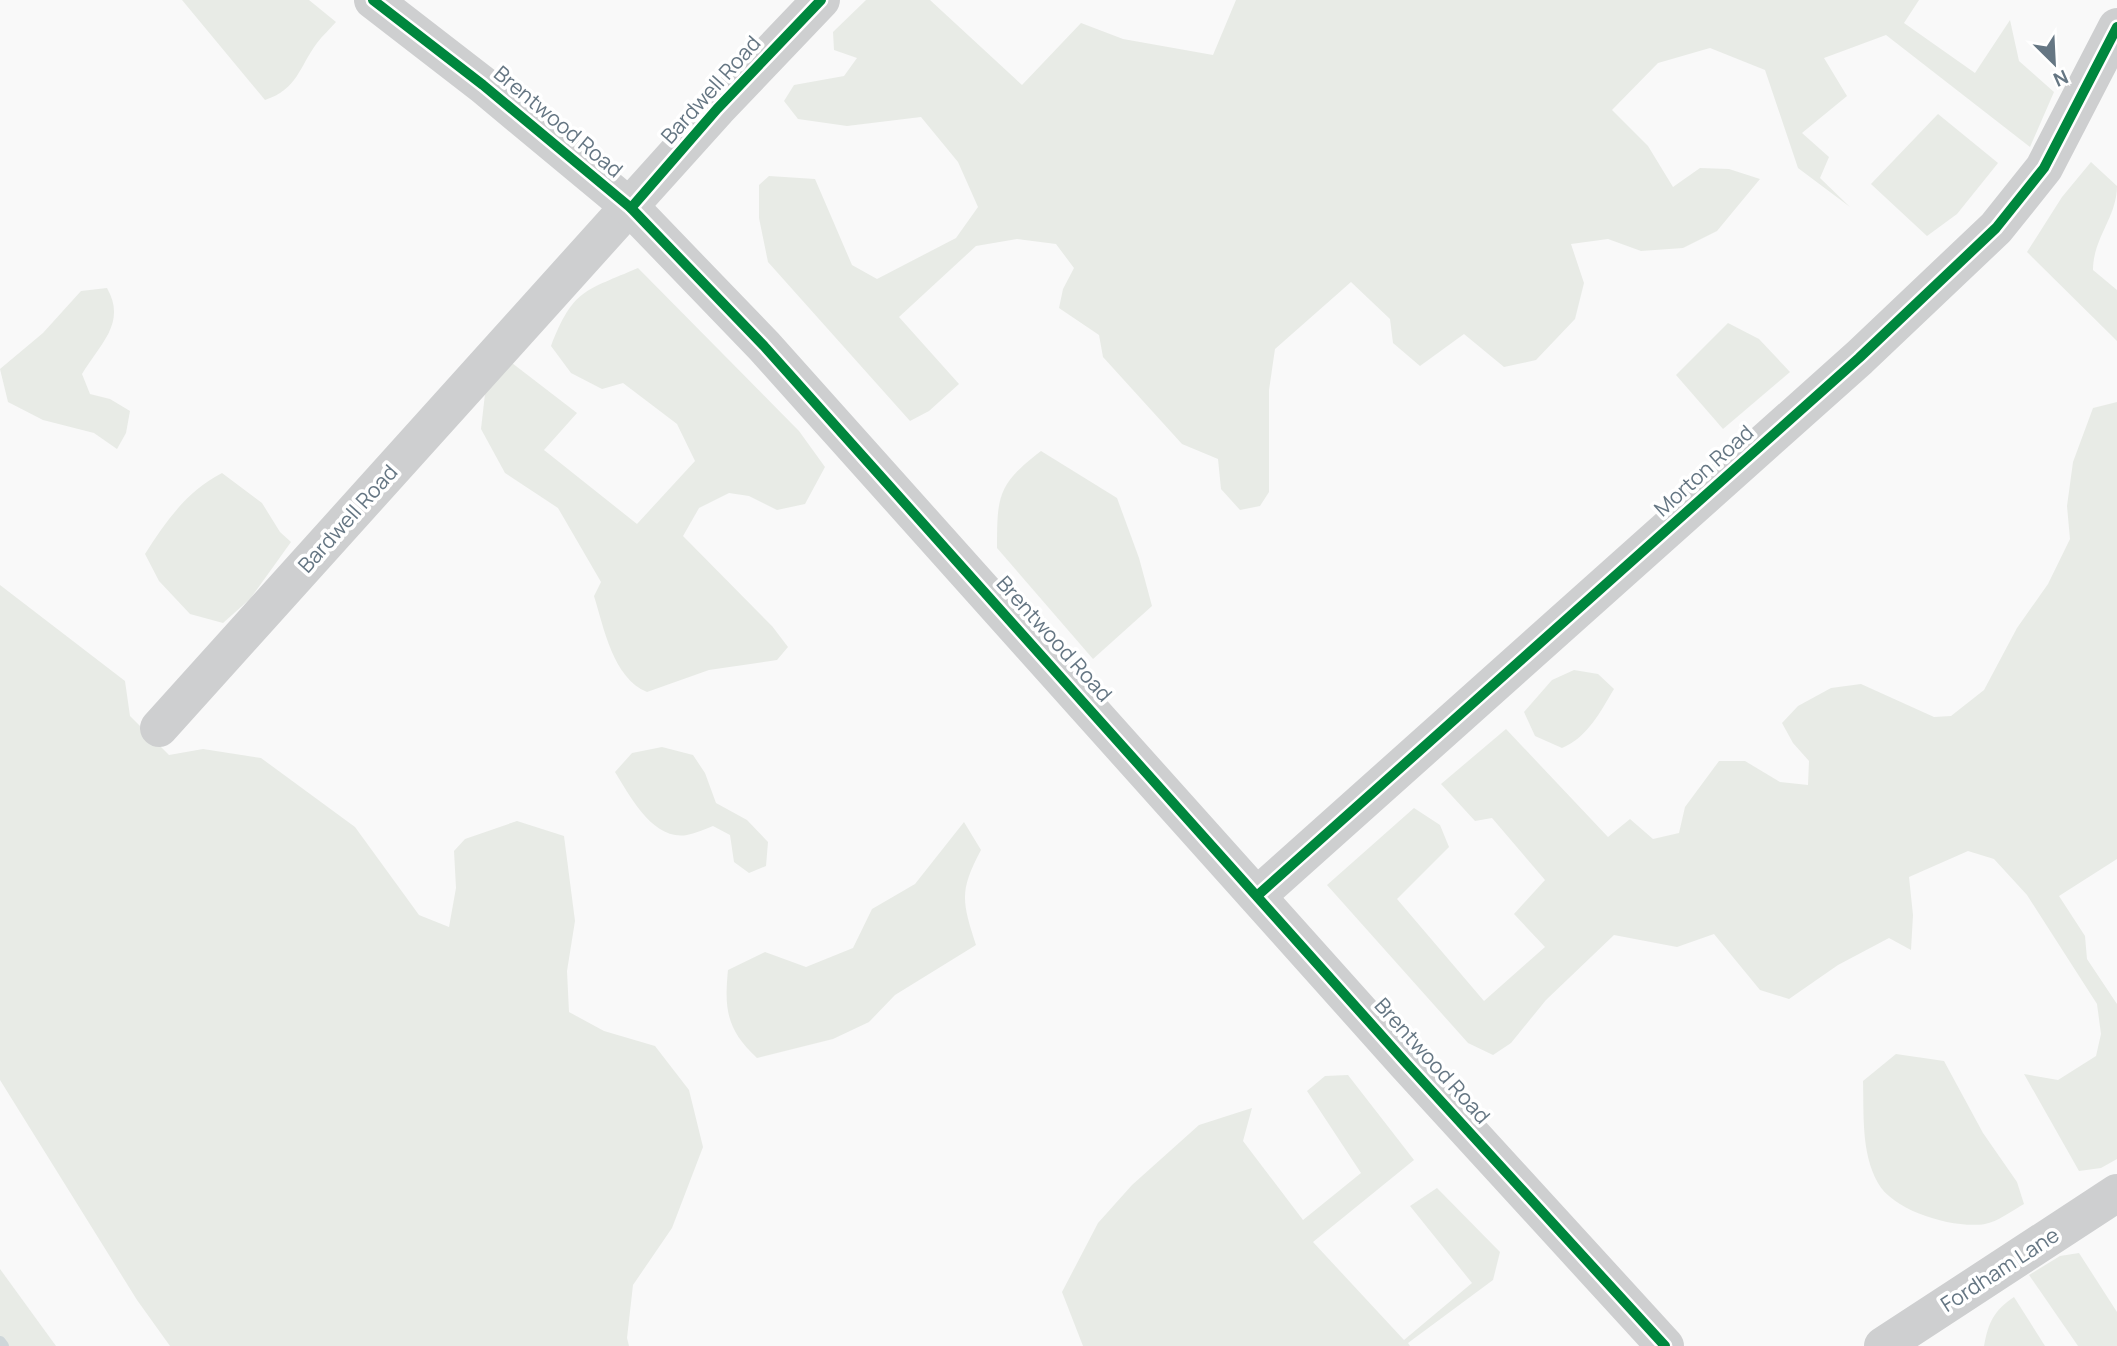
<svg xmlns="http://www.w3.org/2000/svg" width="2117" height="1346" viewBox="0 0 2117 1346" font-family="Manrope,sans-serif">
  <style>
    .green { fill: #e8ebe6 }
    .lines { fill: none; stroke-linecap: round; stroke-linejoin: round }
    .stream { stroke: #ced6d9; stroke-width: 12 }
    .minor { stroke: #cecfd0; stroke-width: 38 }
    .tertiary { stroke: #cecfd0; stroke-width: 38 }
    .cycleway-casing { stroke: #fff; stroke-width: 15 }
    .cycleway { stroke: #00873e; stroke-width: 10 }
    .labels { text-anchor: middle; stroke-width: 7; stroke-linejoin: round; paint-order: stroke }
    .street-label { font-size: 21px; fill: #657683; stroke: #fff }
  </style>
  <rect width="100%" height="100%" fill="#f9f9f9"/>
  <g class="green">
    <path d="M 182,0 L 309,0 L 336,22 C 330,29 323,35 317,43 C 299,67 298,89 265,100 Z"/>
    <path d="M 866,0 L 930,0 L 1022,85 L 1081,23 L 1123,39 L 1213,55 L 1236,0 L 1919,0 L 1904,23 L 1975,73 L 2010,20 L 2019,61 L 2054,92 L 2030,147 L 1886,35 L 1824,58 L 1847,96 L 1802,133 L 1829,157 L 1820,178 L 1850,207 L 1798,168 L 1765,70 L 1710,48 L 1658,63 L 1612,110 L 1648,146 L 1673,187 L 1700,168 L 1729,169 L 1760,179 L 1717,231 L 1683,248 L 1641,251 L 1608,239 L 1571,244 L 1584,283 L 1575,319 L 1536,360 L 1504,367 L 1464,334 L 1420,366 L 1393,343 L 1390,319 L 1351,282 L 1275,349 L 1269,390 L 1269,492 L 1260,506 L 1240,510 L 1221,489 L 1218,459 L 1182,444 L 1103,357 L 1099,335 L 1059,308 L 1063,289 L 1074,268 L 1056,244 L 1017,239 L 976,246 L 899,317 L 959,384 L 929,411 L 910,421 L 768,262 L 759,218 L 759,185 L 769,176 L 815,179 L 852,265 L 877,279 L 956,238 L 978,207 L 958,162 L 921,117 L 847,126 L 798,119 L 784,101 L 794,85 L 844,76 L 857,58 L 834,50 L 833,32 Z"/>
    <path d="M 1938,114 L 1998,163 L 1957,214 L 1927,236 L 1871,184 Z"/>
    <path d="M 2091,162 L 2117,186 C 2117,217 2093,238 2093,270 L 2117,290 L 2117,341 L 2027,252 L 2062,197 Z"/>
    <path d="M 638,268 L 799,431 L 825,467 L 805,504 L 777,510 L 749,496 L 729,493 L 699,508 L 683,536 L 772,626 L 788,647 L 777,660 L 709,670 L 647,692 C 613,678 604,628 594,596 L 601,582 L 558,508 L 505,473 L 481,429 L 485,394 L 512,363 L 577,413 L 544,450 L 637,524 L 695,461 L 677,424 L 623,383 L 602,389 L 571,373 L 551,346 C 573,289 585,291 638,268 Z"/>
    <path d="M 107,288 C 127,323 100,344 82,374 L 90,394 L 110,399 L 130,411 L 126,433 L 117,449 L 94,433 L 43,420 L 8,402 L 0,369 L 43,333 L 81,291 Z"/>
    <path d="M 1728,323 L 1759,339 L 1790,372 L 1723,429 L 1676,375 Z"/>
    <path d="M 2117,402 L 2117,859 L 2059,896 L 2085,936 L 2087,959 L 2117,1004 L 2117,1159 L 2101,1168 L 2079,1171 L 2024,1074 L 2058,1080 L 2096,1056 L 2101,1034 L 2097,1004 L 2027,895 L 1994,859 L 1968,851 L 1909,877 L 1913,915 L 1911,950 L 1889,938 L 1838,965 L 1789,999 L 1760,990 L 1714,934 L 1677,947 L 1614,935 L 1546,1000 L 1511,1043 L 1493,1055 L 1468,1043 L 1327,885 L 1414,808 L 1440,825 L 1449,847 L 1397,899 L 1484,1001 L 1545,947 L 1514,914 L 1545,880 L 1492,818 L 1475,821 L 1441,784 L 1506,729 L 1608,837 L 1630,819 L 1653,839 L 1679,833 L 1685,807 L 1719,761 L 1745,761 L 1780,782 L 1808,785 L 1809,761 L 1793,743 L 1782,723 L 1798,706 L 1831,688 L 1861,684 L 1934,717 L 1951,716 L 1984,690 L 2017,628 L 2048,584 L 2070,539 L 2067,506 L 2073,462 L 2093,408 Z"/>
    <path d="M 1041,451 L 1117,498 L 1139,558 L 1152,606 L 1093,659 L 997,548 C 997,495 998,484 1041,451 Z"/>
    <path d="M 222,473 L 262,503 L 280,532 L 291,542 L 250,599 L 223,623 L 190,614 L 159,581 L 145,554 C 166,521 187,491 222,473 Z"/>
    <path d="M 0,585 L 125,681 L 130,716 L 169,755 L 203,749 L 261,758 L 355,827 L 419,915 L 449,927 L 456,888 L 454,851 L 465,839 L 517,821 L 564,836 L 575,921 L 567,971 L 569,1012 L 604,1031 L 655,1046 L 689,1090 L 703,1147 L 672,1228 L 633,1285 L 627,1338 L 629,1346 L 170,1346 L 137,1300 L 0,1080 Z"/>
    <path d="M 1574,670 L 1598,674 L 1614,689 C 1600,712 1588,737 1562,748 L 1535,736 L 1524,712 L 1552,680 Z"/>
    <path d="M 662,747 L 693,755 L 705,773 L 716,803 L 747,820 L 768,842 L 766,866 L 749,873 L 734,862 L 730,835 L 713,826 C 705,829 696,833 687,835 C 653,841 630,796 615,772 L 632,753 Z"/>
    <path d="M 964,822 L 981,850 C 959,891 962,902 976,945 L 895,995 L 869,1022 L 833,1039 L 757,1058 C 727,1030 724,1010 728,970 L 765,952 L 806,967 L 853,948 L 872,909 L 915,884 Z"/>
    <path d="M 1896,1054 L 1944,1061 L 1983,1133 L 2017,1182 L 2024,1204 C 2013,1210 1997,1222 1985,1224 C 1955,1229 1894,1212 1878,1183 C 1861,1153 1864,1114 1863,1081 Z"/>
    <path d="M 1348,1075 L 1414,1160 L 1313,1242 L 1404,1340 L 1472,1283 L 1410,1206 L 1437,1188 L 1500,1252 L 1493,1280 L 1408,1343 L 1410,1346 L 1083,1346 L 1062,1292 L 1098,1223 L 1132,1185 L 1199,1125 L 1252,1108 L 1243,1141 L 1303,1220 L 1361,1173 L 1307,1091 L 1325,1076 Z"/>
    <path d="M 2079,1253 L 2117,1312 L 2117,1346 L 2078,1346 L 2029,1275 L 2060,1256 Z"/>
    <path d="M 0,1269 L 56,1346 L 0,1346 Z"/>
    <path d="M 2014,1297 L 2045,1346 L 1984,1346 C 1988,1323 1994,1310 2014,1297 Z"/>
  </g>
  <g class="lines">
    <path class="stream" d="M 0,1342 L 3,1346"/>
    <g class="minor">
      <path d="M 159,728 L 717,109 L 821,0"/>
      <path d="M 1258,895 L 1859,358 L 1996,228 L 2044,168 L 2117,27"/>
      <path d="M 1883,1346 L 2117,1193"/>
    </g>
    <path class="tertiary" d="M 373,0 L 483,85 L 631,208 L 764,346 L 1406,1063 L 1665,1346"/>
    <g class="cycleway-casing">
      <g id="cycleway">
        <path d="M 373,0 L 483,85 L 631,208 L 764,346 L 1406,1063 L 1665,1346"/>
        <path d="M 631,208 L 717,109 L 821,0"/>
        <path d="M 1258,895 L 1859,358 L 1996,228 L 2044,168 L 2117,27"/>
      </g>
    </g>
    <use href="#cycleway" class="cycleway"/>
  </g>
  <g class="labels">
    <g class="street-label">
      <text transform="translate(711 90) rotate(-48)" y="7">Bardwell Road</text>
      <text transform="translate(558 122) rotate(40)" y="7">Brentwood Road</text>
      <text transform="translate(1704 471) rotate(-42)" y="7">Morton Road</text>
      <text transform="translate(348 519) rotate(-48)" y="7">Bardwell Road</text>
      <text transform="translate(1054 639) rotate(48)" y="7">Brentwood Road</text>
      <text transform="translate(1432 1061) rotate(48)" y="7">Brentwood Road</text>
      <text transform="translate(2000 1270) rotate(-33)" y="7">Fordham Lane</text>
    </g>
  </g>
  <g transform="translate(2054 63) rotate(156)" stroke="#ffffff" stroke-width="5" paint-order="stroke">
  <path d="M0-5L12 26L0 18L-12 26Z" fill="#657683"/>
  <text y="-10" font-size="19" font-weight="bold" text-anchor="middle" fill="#657683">N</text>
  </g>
</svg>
